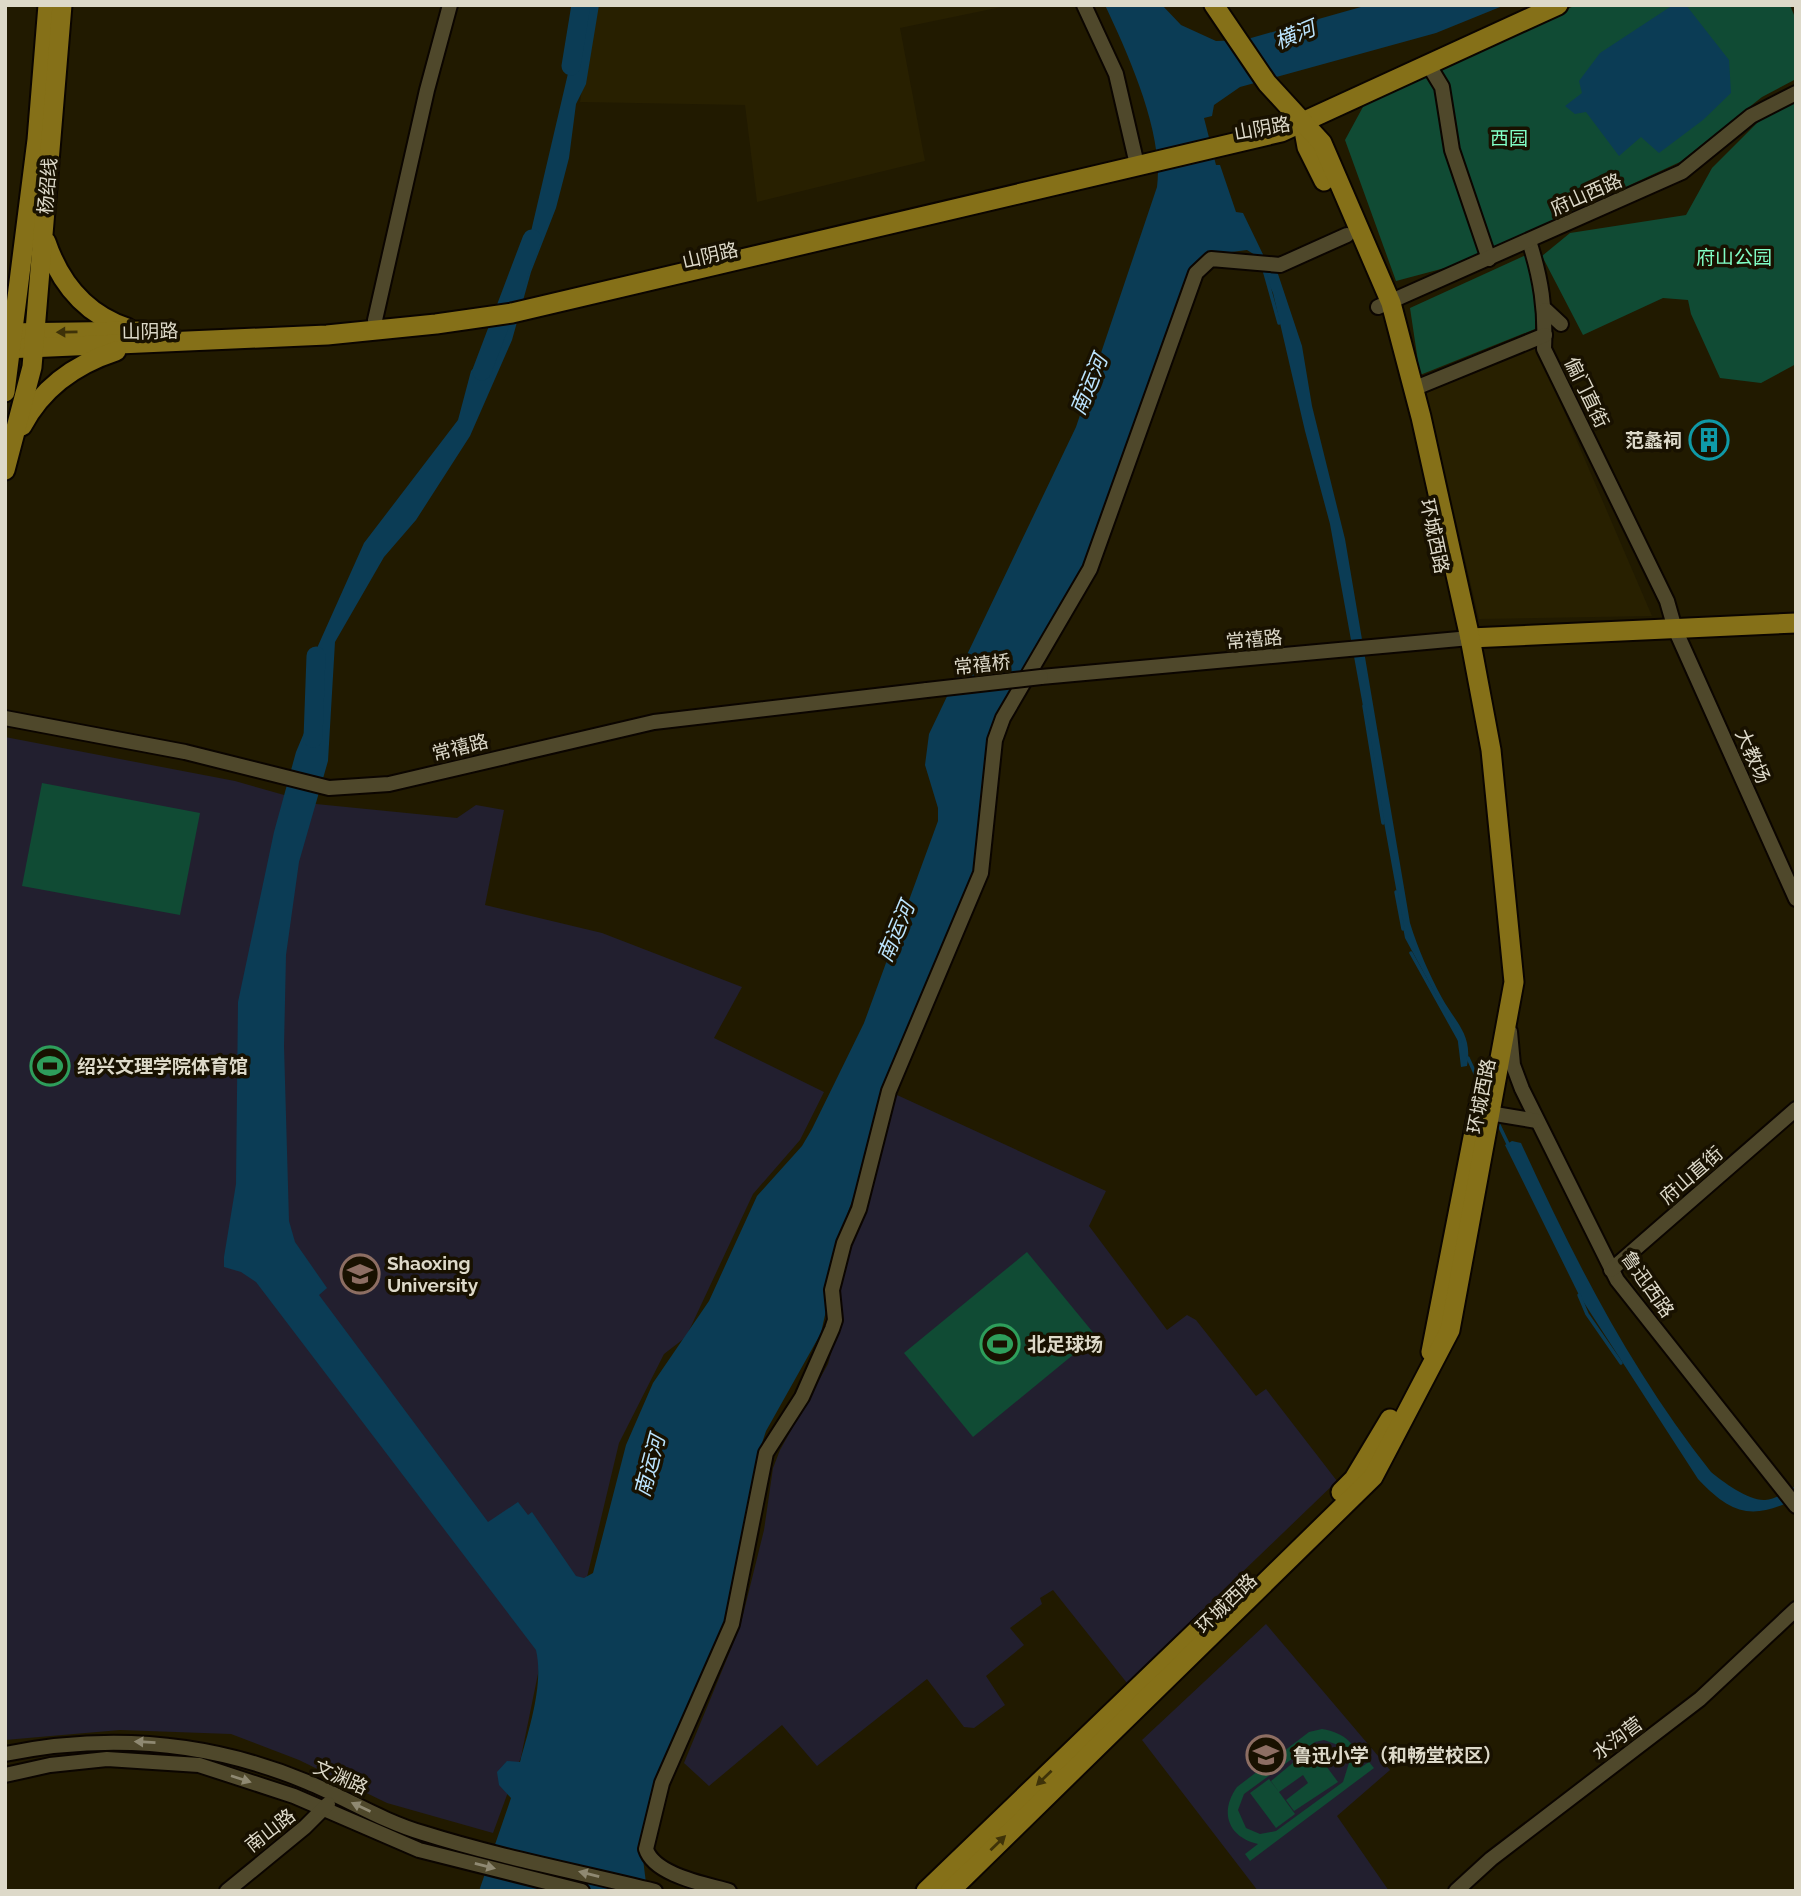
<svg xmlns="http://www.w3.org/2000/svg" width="1801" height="1896" viewBox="0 0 1801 1896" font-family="Raleway,'Noto Sans SC',sans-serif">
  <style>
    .built { fill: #282000 }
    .education { fill: #221f2f }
    .green { fill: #104b34; fill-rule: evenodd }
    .water { fill: #0b3c55 }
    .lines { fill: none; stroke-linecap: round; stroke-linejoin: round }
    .stream { stroke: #0b3c55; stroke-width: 3.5 }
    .river { stroke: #0b3c55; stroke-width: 19 }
    .minor-casing { stroke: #0b0500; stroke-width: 18 }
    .major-casing { stroke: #0b0500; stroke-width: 23 }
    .minor { stroke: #4f482b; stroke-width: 14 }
    .major { stroke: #857018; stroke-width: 19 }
    .minor-bridge-casing { stroke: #0b0500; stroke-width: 18; stroke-linecap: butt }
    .minor-bridge { stroke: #4f482b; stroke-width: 14 }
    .oneway { fill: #3e3208 }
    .oneway2 { fill: #8f8972 }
    .labels { text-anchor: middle; stroke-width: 7; stroke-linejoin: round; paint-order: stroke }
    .street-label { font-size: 19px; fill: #ddd9c9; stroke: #181100 }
    .park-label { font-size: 19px; fill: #81fec5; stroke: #181100 }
    .poi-label { font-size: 19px; font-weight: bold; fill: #ddd9c9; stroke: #181100; text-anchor: start }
    .water-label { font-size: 21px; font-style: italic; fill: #bbe4fe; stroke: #181100 }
  </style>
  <rect width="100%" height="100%" fill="#211a00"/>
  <g class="built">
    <path d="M 595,5 L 1011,5 L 900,28 L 925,161 L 757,202 L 745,105 L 580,102 Z"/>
    <path d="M 1537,348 L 1652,616 L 1479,619 L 1426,393 Z"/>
  </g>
  <g class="education">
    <path d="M 5,737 L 235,781 L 316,804 L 457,818 L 476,805 L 504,810 L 485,905 L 602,933 L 742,987 L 714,1038 L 824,1092 L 800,1140 L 753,1194 L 686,1337 L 664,1354 L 619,1443 L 587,1577 L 541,1659 L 521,1757 L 493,1833 L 387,1803 L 299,1760 L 231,1734 L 120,1730 L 5,1740 Z"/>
    <path d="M 897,1095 L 1106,1191 L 1089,1226 L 1167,1330 L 1187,1315 L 1196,1320 L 1256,1396 L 1266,1389 L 1337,1481 L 1127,1683 L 1053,1590 L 1040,1598 L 1042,1604 L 1010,1628 L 1024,1645 L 986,1676 L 1005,1705 L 974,1728 L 964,1727 L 927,1679 L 817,1766 L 782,1725 L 709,1786 L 684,1763 L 740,1627 L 764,1530 L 773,1468 L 780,1450 L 828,1364 L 840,1321 L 837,1281 L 865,1209 L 886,1121 Z"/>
    <path d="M 1266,1624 L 1390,1770 L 1337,1816 L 1389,1891 L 1258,1891 L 1142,1740 Z"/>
  </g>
  <g class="green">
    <path d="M 1576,5 L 1790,5 L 1796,20 L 1796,79 L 1762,97 L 1680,162 L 1456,265 L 1396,281 L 1345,140 L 1364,105 Z"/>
    <path d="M 1796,102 L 1796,364 L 1761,383 L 1720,378 L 1691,314 L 1688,300 L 1663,298 L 1583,335 L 1542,256 L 1570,233 L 1686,215 L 1712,168 L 1770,110 Z"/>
    <path d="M 1528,254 L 1536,290 L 1535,329 L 1420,375 L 1410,308 Z"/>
    <path d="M 42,783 L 200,813 L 180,915 L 22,886 Z"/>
    <path d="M 1027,1252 L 1096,1336 L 973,1437 L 904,1353 Z"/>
    <path d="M 1322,1729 C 1345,1733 1358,1744 1360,1768 L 1369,1762 L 1374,1768 L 1250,1861 L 1245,1854 L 1258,1844 C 1228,1837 1219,1812 1237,1787 L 1309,1732 ZM 1324,1740 L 1341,1746 L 1346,1754 L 1349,1763 L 1343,1782 L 1276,1831 L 1260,1834 L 1246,1828 L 1238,1810 L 1244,1794 L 1315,1742 Z"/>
    <path d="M 1312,1747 L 1338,1782 L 1294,1811 L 1286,1800 L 1308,1783 L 1303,1775 L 1279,1792 L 1295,1814 L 1276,1828 L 1250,1793 L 1269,1779 L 1279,1792 L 1271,1781 Z"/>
  </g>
  <g class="water">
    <path d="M 584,5 L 599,5 L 586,84 L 576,104 L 569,158 L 556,208 L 531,272 L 512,340 L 470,436 L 416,520 L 384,557 L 335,642 L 328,761 L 299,862 L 286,955 L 284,1046 L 289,1221 L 295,1242 L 327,1288 L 319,1295 L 488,1522 L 518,1502 L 528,1515 L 532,1512 L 576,1576 L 584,1578 L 593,1573 L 626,1445 L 653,1383 L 709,1301 L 757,1196 L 802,1146 L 812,1129 L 864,1023 L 938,821 L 938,808 L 925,765 L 929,734 L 1076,427 L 1157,187 C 1164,133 1128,54 1105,5 L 1162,5 L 1181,25 L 1216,41 L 1244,40 L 1368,5 L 1505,5 L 1436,33 L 1240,87 L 1214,105 L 1212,116 L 1204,118 L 1216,165 L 1220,165 L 1236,212 L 1243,213 L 1271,271 L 1277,271 L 1302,346 L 1312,406 L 1345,539 L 1410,923 C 1418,949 1429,974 1442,998 C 1456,1023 1473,1035 1467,1066 L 1461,1067 L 1457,1034 L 1405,938 L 1330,524 L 1305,431 L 1273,293 L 1255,255 L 1247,250 L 1215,254 L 1206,258 L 1089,561 L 1004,715 L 987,840 L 848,1212 L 821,1333 L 766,1431 L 758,1455 L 755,1489 L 730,1620 L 642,1851 L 647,1891 L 479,1891 L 511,1798 L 499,1785 L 497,1772 L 507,1761 L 520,1762 C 529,1729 544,1684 536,1650 L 256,1282 L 241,1272 L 224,1267 L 224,1257 L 236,1184 L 238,1002 L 274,832 L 296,752 L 314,709 L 313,657 L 364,543 L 458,420 L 471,371 L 495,342 L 529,240 Z"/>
    <path d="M 1673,5 L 1686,5 L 1729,60 L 1731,93 L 1703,120 L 1659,153 L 1641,137 L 1619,156 L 1586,112 L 1575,114 L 1565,106 L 1582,93 L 1579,81 L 1600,53 Z"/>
    <path d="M 1512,1141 L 1521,1143 C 1574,1259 1631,1371 1711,1472 C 1723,1482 1749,1501 1765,1500 C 1776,1499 1787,1491 1796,1486 L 1796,1499 C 1752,1520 1732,1515 1698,1479 L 1579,1295 L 1505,1145 Z"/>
  </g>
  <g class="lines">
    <g class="stream">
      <path d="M 1265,273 L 1279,323"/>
      <path d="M 1364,706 L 1383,823"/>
      <path d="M 1396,892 L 1403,929"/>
      <path d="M 1411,953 L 1460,1041"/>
      <path d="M 1468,1058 L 1479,1082"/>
      <path d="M 1497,1121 L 1509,1146"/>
      <path d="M 1579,1295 L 1587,1314 L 1621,1363"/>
    </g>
    <g class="river">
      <path d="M 571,66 L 581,5"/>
      <path d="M 482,371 L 532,239"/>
      <path d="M 313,738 L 316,656"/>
    </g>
    <g class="minor-casing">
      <g id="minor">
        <path d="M 1084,5 L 1116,74 L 1135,156"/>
        <path d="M 1428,64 L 1442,87 L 1452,150 L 1489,259"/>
        <path d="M 1529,241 C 1541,278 1546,310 1544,349 L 1667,601 L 1675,629 L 1796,899"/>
        <path d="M 1378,307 L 1682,172 L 1751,116 L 1796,93"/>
        <path d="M 1546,310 L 1561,324"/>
        <path d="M 375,320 L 427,90 L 450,5"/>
        <path d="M 1413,389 L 1545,335"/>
        <path d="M 1041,677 L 1470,638"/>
        <path d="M 5,718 L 185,752 L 329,788 L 389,784 L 654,722 L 927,690"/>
        <path d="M 1510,1032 L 1513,1065 L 1522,1089 L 1617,1280 L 1796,1506"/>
        <path d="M 1483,1112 L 1537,1121"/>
        <path d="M 1611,1270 L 1796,1109"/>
        <path d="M 5,1754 C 108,1733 209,1741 307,1782 C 346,1798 382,1821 423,1833 C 499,1857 578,1872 655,1891"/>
        <path d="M 5,1775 L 50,1765 L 107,1759 L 199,1765 L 294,1796 L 419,1850 L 582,1891"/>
        <path d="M 227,1891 L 305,1827 L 328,1804"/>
        <path d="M 729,1891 C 705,1884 654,1875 646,1849 L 662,1783 L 732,1624 L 766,1453 L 802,1397 L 832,1329 L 835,1320 L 832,1290 L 844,1243 L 859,1209 L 889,1091 L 981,873 L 995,740 L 1003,718 L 1090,569 L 1196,273 L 1211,259 L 1280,265 L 1347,235"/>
        <path d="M 1456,1891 L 1491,1859 L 1700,1699 L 1796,1609"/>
      </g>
    </g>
    <g class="major-casing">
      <g id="major">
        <path d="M 1303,125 L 1307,147 L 1324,181"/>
        <path d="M 46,242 C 60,283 85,314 127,328"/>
        <path d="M 5,333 L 144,331"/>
        <path d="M 5,349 L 327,335 L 436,324 L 512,313 L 1281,132 L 1558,5"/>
        <path d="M 5,392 L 37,140 L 48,5"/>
        <path d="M 22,426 C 42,388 76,364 116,351"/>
        <path d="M 5,470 L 32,367 L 62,5"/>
        <path d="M 1470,638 L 1796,623"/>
        <path d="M 1431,1352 L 1483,1086"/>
        <path d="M 1341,1492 L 1354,1479 L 1390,1419"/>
        <path d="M 926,1891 L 1208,1620"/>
        <path d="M 950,1891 L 1373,1477 L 1450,1330 L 1514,982 L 1491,750 L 1470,638 L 1421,417 L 1391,303 L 1322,143 L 1267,83 L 1214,5"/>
      </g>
    </g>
    <use href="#minor" class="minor"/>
    <use href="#major" class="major"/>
    <g class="minor-bridge-casing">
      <path id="minor-bridge" d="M 927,690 L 1041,677"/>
    </g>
    <use href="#minor-bridge" class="minor-bridge"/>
  </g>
  <defs><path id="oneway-solid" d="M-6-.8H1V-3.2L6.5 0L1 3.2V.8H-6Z" transform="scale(1.75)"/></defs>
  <g class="oneway">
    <use href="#oneway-solid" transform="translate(67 332) rotate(179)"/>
    <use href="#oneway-solid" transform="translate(1044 1778) rotate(136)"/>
    <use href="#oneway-solid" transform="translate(998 1843) rotate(-44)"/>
  </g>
  <g class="oneway2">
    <use href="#oneway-solid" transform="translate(145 1742) rotate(-177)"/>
    <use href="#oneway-solid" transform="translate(241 1779) rotate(18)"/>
    <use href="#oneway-solid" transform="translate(361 1807) rotate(-155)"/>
    <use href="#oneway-solid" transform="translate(485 1866) rotate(14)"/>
    <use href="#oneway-solid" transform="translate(589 1874) rotate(-166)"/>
  </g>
  <defs>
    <g id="building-ring" transform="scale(2.0125)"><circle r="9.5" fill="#181100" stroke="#0f9aa8" stroke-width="1.5"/><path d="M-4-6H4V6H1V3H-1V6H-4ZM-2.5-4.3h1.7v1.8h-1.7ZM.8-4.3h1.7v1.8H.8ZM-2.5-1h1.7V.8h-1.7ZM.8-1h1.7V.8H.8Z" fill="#0f9aa8"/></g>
    <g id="stadium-ring" transform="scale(2.0125)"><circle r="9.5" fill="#181100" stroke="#2e9e5b" stroke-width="1.5"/><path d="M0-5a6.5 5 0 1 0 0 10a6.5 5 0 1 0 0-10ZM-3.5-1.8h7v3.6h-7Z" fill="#2e9e5b"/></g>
    <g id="university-ring" transform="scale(2.0125)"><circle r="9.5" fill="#181100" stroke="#8d6e63" stroke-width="1.5"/><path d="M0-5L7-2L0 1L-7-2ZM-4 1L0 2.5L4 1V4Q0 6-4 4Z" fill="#8d6e63"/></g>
    <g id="school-ring" transform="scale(2.0125)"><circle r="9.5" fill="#181100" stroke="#8d6e63" stroke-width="1.5"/><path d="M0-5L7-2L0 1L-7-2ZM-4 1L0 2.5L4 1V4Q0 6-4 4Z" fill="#8d6e63"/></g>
  </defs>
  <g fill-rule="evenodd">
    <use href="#building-ring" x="1709" y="440"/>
    <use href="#stadium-ring" x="50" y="1066"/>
    <use href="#university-ring" x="360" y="1274"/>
    <use href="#stadium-ring" x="1000" y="1344"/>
    <use href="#school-ring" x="1266" y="1755"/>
  </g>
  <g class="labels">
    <g class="street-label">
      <text transform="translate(1262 128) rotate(-10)" y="7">山阴路</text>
      <text transform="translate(47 186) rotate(-85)" y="7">杨绍线</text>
      <text transform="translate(1586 194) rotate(-24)" y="7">府山西路</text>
      <text transform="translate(710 255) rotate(-13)" y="7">山阴路</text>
      <text transform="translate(150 331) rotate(-1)" y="7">山阴路</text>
      <text transform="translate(1587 392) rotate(64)" y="7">偏门直街</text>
      <text transform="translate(1435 536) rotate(78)" y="7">环城西路</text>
      <text transform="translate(1254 639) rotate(-5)" y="7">常禧路</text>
      <text transform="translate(982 664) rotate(-6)" y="7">常禧桥</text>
      <text transform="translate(460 747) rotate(-14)" y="7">常禧路</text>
      <text transform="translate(1753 756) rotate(66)" y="7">大教场</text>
      <text transform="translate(1481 1096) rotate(-79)" y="7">环城西路</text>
      <text transform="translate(1691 1175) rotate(-41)" y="7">府山直街</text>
      <text transform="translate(1648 1284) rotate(55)" y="7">鲁迅西路</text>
      <text transform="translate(1226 1603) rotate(-44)" y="7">环城西路</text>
      <text transform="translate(1617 1738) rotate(-37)" y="7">水沟营</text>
      <text transform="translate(341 1777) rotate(24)" y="7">文渊路</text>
      <text transform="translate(270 1830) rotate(-38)" y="7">南山路</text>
    </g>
    <g class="park-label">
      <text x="1509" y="145">西园</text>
      <text x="1734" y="264">府山公园</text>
    </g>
    <g class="poi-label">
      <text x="1682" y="447" text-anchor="end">范蠡祠</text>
      <text x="77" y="1073">绍兴文理学院体育馆</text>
      <text x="387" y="1270">Shaoxing<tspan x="387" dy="22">University</tspan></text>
      <text x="1027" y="1351">北足球场</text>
      <text x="1293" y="1762">鲁迅小学（和畅堂校区）</text>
    </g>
    <g class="water-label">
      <text transform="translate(1295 35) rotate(-22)" y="7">横河</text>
      <text transform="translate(1089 385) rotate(-67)" y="7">南运河</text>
      <text transform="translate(896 932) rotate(-67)" y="7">南运河</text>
      <text transform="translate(650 1466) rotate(-75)" y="7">南运河</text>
    </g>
  </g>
  <rect width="1801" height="1896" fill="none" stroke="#ddd9c9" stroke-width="14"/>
</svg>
